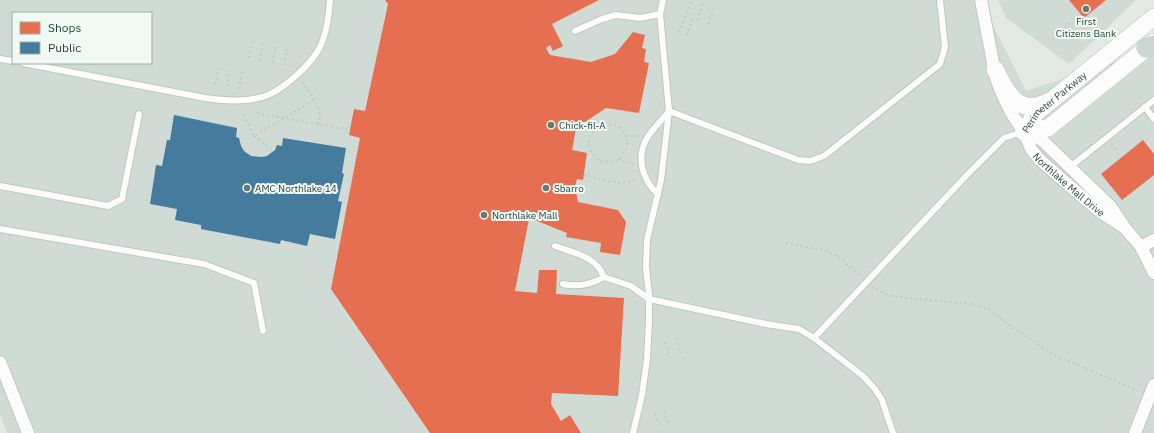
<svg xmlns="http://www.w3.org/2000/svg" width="1154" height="433" viewBox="0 0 1154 433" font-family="'IBM Plex Sans',sans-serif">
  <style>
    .built { fill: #d0dbd6; fill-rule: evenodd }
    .shops { fill: #e76f51 }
    .public { fill: #457b9d }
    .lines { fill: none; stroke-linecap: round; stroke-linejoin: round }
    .lane-casing { stroke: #c0c7c3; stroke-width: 8 }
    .street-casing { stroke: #c0c7c3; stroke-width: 14 }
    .secondary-casing { stroke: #bec7c3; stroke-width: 18 }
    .primary-casing { stroke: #bbc6c2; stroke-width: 20 }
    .path { stroke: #c0cac5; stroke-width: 2; stroke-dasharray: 2 3; stroke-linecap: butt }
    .lane { stroke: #fbfcfb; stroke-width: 6 }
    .street { stroke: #fbfcfb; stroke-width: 12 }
    .secondary { stroke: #fbfcfb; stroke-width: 17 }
    .primary { stroke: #ccd6d2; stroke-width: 19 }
    .poi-dot { fill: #647b72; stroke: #f1f9f4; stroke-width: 1.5 }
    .labels { text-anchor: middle; stroke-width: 4; stroke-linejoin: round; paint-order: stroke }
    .poi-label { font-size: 10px; fill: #1f3f34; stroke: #f1f9f4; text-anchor: start }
    .street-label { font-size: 10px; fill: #1f3f34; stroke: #f1f9f4 }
  </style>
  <rect width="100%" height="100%" fill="#e3eae6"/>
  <g class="built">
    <path d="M 0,0 L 980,0 L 1026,91 L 1154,49 L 1154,433 L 7,433 L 0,414 ZM 13,13 L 151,13 L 151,63 L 13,63 Z"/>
    <path d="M 998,0 L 1136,0 L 1069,64 L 1006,18 Z"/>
  </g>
  <g class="shops">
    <path d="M 385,0 L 599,0 L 552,24 L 563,46 L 553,51 L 550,45 L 546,48 L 550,55 L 591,62 L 615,54 L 633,32 L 645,35 L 642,48 L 646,49 L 644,62 L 649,63 L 639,113 L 606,108 L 576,128 L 572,150 L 587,153 L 583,180 L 577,179 L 575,186 L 578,202 L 618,210 L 626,222 L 620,255 L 600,252 L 601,243 L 566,237 L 567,233 L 537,221 L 529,219 L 515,291 L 537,293 L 539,270 L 557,270 L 556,294 L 624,298 L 618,396 L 552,393 L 551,404 L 561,421 L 570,415 L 581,433 L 430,433 L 331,289 L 360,138 L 349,135 L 354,109 L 365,111 L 388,4 Z"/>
    <path d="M 1069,0 L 1106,0 L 1084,18 Z"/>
    <path d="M 1143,140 L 1154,154 L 1154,175 L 1122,200 L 1101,174 Z"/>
  </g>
  <path class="public" d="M 174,115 L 237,128 L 236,137 L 239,138 L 241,146 L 244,151 L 251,156 L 262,157 L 267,156 L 275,150 L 277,145 L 282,146 L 283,138 L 346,148 L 342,173 L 344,174 L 338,201 L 342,202 L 335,239 L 310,234 L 307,246 L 281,240 L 280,244 L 201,229 L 201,225 L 175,220 L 177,209 L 150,204 L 156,165 L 162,166 L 167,140 L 170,140 Z"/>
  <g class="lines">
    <g class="lane-casing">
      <g id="lane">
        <path d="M 575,31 L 602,19 L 616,15 L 640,18 L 660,14"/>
        <path d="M 0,59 L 13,61"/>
        <path d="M 23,63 L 205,98 C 225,101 249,103 268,95 C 286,87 313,63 321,45 C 327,31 329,15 330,0"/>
        <path d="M 1145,107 L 1154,119"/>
        <path d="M 1070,167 L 1154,100"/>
        <path d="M 0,186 L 108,206 L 122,199 L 139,114"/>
        <path d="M 658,194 C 642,180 636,157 647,138 C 653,128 662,120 669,111 L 798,160 L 810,161 L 824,156 L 940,64 L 945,47 L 940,0"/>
        <path d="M 0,229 L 204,264 L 254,283 L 263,331"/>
        <path d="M 555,246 C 574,253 596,256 604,277"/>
        <path d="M 563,284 C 577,287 591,285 604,277 L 631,286 L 649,299 L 766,324 L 799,329 L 814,338 L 863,376 L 875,389 L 882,400 L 893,433"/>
        <path d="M 814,338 L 966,176 L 1004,138 L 1022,132"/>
        <path d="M 633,433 L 642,395 L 647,359 L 649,321 L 649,295 L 646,267 L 647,240 L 661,180 L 669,111 L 660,14 L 663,0"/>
      </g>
    </g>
    <g class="street-casing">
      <g id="street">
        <path id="s1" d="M 981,0 L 996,78 L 1003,96 L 1012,114 L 1024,132 L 1031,149 L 1040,160 L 1079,194 L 1102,213 L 1125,228"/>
        <path d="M 1024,132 L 1042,140 L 1110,206 L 1125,228 L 1141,247 L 1154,273"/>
        <path d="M 1141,247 L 1154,240"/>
        <path d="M 0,362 L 28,433"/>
        <path d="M 1135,433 L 1154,385"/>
      </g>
    </g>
    <g class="secondary-casing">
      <g id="secondary">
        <path d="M 995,69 C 1006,92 1019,117 1047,102"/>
        <path id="s2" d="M 1024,132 L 1036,113 L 1154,17"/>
        <path d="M 1024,132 L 1048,128 L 1154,42"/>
      </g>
    </g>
    <g class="primary-casing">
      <path id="primary" d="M 1146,48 L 1154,45"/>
    </g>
    <g class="path">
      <path d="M 697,20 L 703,4"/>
      <path d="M 708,24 L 714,8"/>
      <path d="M 679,32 L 692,0"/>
      <path d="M 1057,34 L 1072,21"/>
      <path d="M 686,35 L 693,18"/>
      <path d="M 249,58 L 252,42"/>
      <path d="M 260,60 L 263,44"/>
      <path d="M 272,63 L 276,47"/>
      <path d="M 284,65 L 287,49"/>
      <path d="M 302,82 C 311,94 323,108 319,124"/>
      <path d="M 215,84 L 218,68"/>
      <path d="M 227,86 L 230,70"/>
      <path d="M 239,89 L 242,72"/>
      <path d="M 257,113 L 350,130"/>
      <path d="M 244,115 L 254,136 L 314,100"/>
      <circle cx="608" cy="143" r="19"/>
      <path d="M 254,136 L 274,151"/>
      <path d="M 626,136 L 639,136"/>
      <path d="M 1111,144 L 1118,152"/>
      <path d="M 618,159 L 633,164"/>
      <path d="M 584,175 C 601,179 622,188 637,178"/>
      <path d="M 786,243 L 828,251 L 840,258 L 860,276"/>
      <path d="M 872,287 L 886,294 L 899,297 L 972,304 L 989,309 L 1012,327 L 1054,355 L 1138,391"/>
      <path d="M 676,338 L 681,353"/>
      <path d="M 665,342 L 670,357"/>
      <path d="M 664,411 L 669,424"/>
      <path d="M 655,414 L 660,427"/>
    </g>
    <use href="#lane" class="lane"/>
    <use href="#street" class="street"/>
    <use href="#secondary" class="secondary"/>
    <use href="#primary" class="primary"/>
  </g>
  <g class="poi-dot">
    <circle cx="1086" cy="9" r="4"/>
    <circle cx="551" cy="125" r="4"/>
    <circle cx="247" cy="188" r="4"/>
    <circle cx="546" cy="188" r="4"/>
    <circle cx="484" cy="215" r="4"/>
  </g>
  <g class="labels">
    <g class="poi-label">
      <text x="1086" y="25" text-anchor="middle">First<tspan x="1086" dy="12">Citizens Bank</tspan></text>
      <text x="559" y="129">Chick-fil-A</text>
      <text x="255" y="192">AMC Northlake 14</text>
      <text x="554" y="192">Sbarro</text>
      <text x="492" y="219">Northlake Mall</text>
    </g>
    <g class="street-label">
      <text dy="4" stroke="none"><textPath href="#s2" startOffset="43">Perimeter Parkway</textPath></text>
      <text dy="4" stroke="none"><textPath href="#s1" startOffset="211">Northlake Mall Drive</textPath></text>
    </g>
  </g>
  <rect x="12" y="12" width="140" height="52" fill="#f1f9f4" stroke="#9dafa7"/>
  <rect x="20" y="22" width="20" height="12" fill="#e76f51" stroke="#9dafa7"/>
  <text x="48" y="32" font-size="12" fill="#1f3f34">Shops</text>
  <rect x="20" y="42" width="20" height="12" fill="#457b9d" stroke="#9dafa7"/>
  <text x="48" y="52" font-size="12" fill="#1f3f34">Public</text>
</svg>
